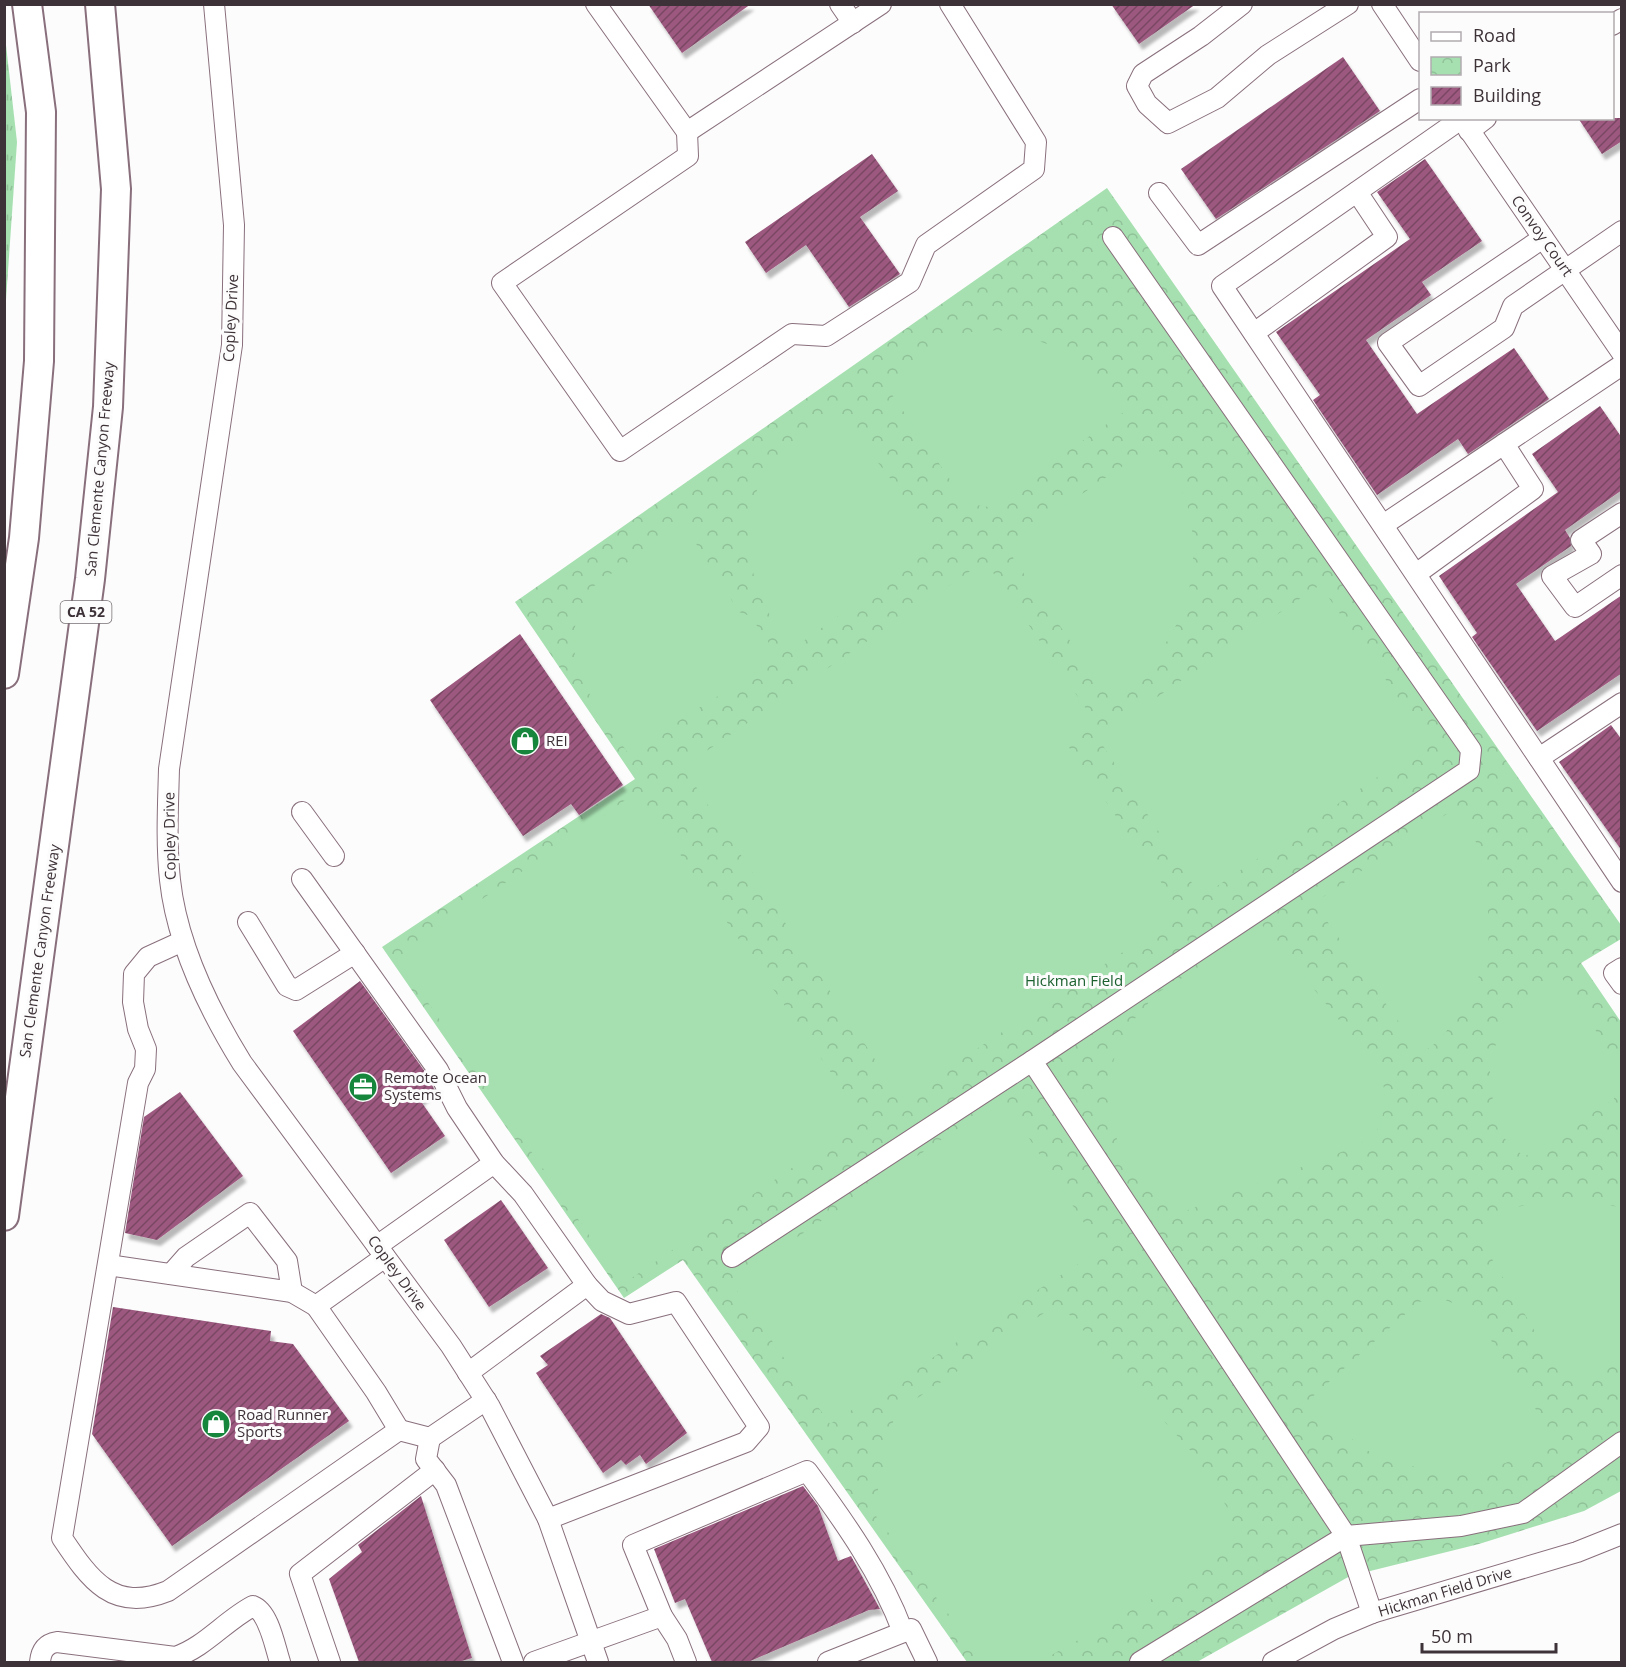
<svg xmlns="http://www.w3.org/2000/svg" width="1626" height="1667" viewBox="0 0 1626 1667" font-family="'Open Sans',sans-serif">
  <style>
    .grass { fill: url(#grass-tufts) }
    .park { fill: url(#park-crowns) }
    .pitch { fill: #a6e0b0 }
    .building { fill: url(#building-hatch); filter: url(#shadow) }
    .lines { fill: none; stroke-linecap: round; stroke-linejoin: round }
    .minor-casing { stroke: #896f7c; stroke-width: 22 }
    .highway-casing { stroke: #896f7c; stroke-width: 32 }
    .minor { stroke: #fff; stroke-width: 20 }
    .highway { stroke: #fff; stroke-width: 28 }
    .labels { text-anchor: middle; stroke-width: 6; stroke-linejoin: round; paint-order: stroke }
    .shield { fill: #fcfcfc; stroke: #766f73; stroke-width: 1.5 }
    .shield-label { font-size: 14px; font-weight: bold; fill: #3d3238 }
    .street-label { font-size: 15px; fill: #3d3238; stroke: #fcfcfc }
    .poi-label { font-size: 15px; fill: #3d3238; stroke: #fcfcfc; text-anchor: start }
    .park-label { font-size: 15px; fill: #1b612f; stroke: #fcfcfc }
  </style>
  <defs>
    <pattern id="grass-tufts" width="24" height="20" patternUnits="userSpaceOnUse" patternTransform="scale(1.5)"><rect width="24" height="20" fill="#a6e0b0"/><path d="M3 7l-1-3M5 7V3M7 7l1-3M15 17l-1-3M17 17v-4M19 17l1-3" fill="none" stroke="#90c198"/></pattern>
    <pattern id="park-crowns" width="20" height="18" patternUnits="userSpaceOnUse" patternTransform="scale(1.5)"><rect width="20" height="18" fill="#a6e0b0"/><path d="M2 6a3 3 0 1 1 6 0M12 15a3 3 0 1 1 6 0" fill="none" stroke="#90c198"/></pattern>
    <pattern id="building-hatch" width="6" height="6" patternUnits="userSpaceOnUse" patternTransform="scale(1.5)"><rect width="6" height="6" fill="#9d597f"/><path d="M-1 1l2-2M0 6l6-6M5 7l2-2" fill="none" stroke="#7a4664"/></pattern>
    <filter id="shadow"><feDropShadow dx="3.5" dy="6" stdDeviation="1.5" flood-color="#0004"/></filter>
  </defs>
  <rect width="100%" height="100%" fill="#fcfcfc"/>
  <path class="grass" d="M 5,36 L 17,142 L 5,314 Z"/>
  <path class="park" d="M 1107,188 L 1621,925 L 1621,939 L 1581,963 L 1621,1022 L 1621,1491 L 1584,1511 L 1479,1544 L 1350,1576 L 1197,1662 L 967,1662 L 683,1260 L 624,1298 L 382,947 L 635,779 L 515,602 Z"/>
  <g class="pitch">
    <path d="M 978,330 L 1011,331 L 1047,344 L 1074,358 L 1099,379 L 1124,412 L 988,507 L 966,503 L 884,383 L 955,337 Z"/>
    <path d="M 839,412 L 930,530 L 928,551 L 791,650 C 758,601 737,553 756,494 C 758,485 763,472 769,464 C 785,446 818,426 839,412 Z"/>
    <path d="M 1155,444 C 1166,463 1180,483 1187,504 C 1200,551 1193,604 1165,644 C 1151,665 1129,683 1111,700 L 1013,558 L 1019,537 Z"/>
    <path d="M 683,523 L 739,612 L 750,616 L 769,643 L 765,666 L 628,753 L 601,715 L 576,669 L 574,642 L 576,615 L 594,586 Z"/>
    <path d="M 985,561 L 1093,719 L 1064,740 L 1182,913 L 901,1099 L 683,767 Z"/>
    <path d="M 1320,585 L 1429,742 L 1201,897 L 1098,738 Z"/>
    <path d="M 637,792 L 863,1119 L 623,1284 L 397,958 Z"/>
    <path d="M 1451,811 L 1466,827 L 1482,851 L 1489,921 L 1488,956 L 1468,1000 L 1454,1021 L 1439,1041 L 1421,1053 L 1314,903 Z"/>
    <path d="M 1258,920 L 1381,1072 L 1386,1100 L 1380,1127 L 1360,1145 L 1175,1215 L 1118,1147 L 1115,1126 L 1109,1106 L 1109,1077 L 1118,1045 L 1131,1023 L 1157,993 L 1202,966 Z"/>
    <path d="M 1557,970 L 1621,1070 L 1621,1080 L 1614,1099 L 1524,1157 L 1500,1134 L 1493,1102 L 1489,1063 L 1503,1025 L 1539,984 Z"/>
    <path d="M 1003,1098 L 1101,1249 L 830,1424 L 731,1282 Z"/>
    <path d="M 1567,1200 L 1621,1207 L 1621,1356 L 1606,1371 L 1583,1380 L 1559,1372 L 1476,1232 C 1504,1207 1531,1201 1567,1200 Z"/>
    <path d="M 1438,1297 L 1472,1311 L 1553,1436 L 1539,1450 L 1495,1467 L 1442,1470 L 1416,1467 L 1392,1462 L 1374,1455 L 1320,1416 L 1311,1398 L 1419,1302 Z"/>
    <path d="M 1059,1303 L 1197,1458 L 1228,1509 L 1231,1545 L 1184,1581 L 1039,1662 L 984,1662 L 873,1512 L 895,1413 Z"/>
  </g>
  <g class="building">
    <path d="M 648,4 L 751,4 L 682,53 Z"/>
    <path d="M 1111,4 L 1196,4 L 1139,44 Z"/>
    <path d="M 1343,57 L 1380,111 L 1216,219 L 1181,169 Z"/>
    <path d="M 1578,118 L 1622,118 L 1622,141 L 1602,154 Z"/>
    <path d="M 872,154 L 898,191 L 860,217 L 900,274 L 849,307 L 806,245 L 766,273 L 745,242 Z"/>
    <path d="M 1425,159 L 1482,241 L 1422,282 L 1431,295 L 1366,340 L 1417,414 L 1514,348 L 1549,399 L 1468,454 L 1458,439 L 1377,495 L 1313,400 L 1320,395 L 1276,332 L 1410,239 L 1377,192 Z"/>
    <path d="M 1600,406 L 1622,438 L 1622,490 L 1565,530 L 1570,538 L 1571,546 L 1516,584 L 1555,641 L 1622,595 L 1622,673 L 1537,731 L 1472,637 L 1477,633 L 1439,576 L 1558,492 L 1532,454 Z"/>
    <path d="M 520,634 L 623,785 L 579,815 L 571,804 L 523,836 L 430,700 Z"/>
    <path d="M 1611,725 L 1622,740 L 1622,851 L 1559,762 Z"/>
    <path d="M 360,981 L 428,1076 L 434,1089 L 420,1100 L 445,1136 L 391,1173 L 293,1031 Z"/>
    <path d="M 180,1092 L 243,1176 L 157,1240 L 125,1233 L 144,1117 Z"/>
    <path d="M 501,1200 L 548,1268 L 489,1307 L 444,1240 Z"/>
    <path d="M 113,1307 L 271,1331 L 270,1341 L 293,1344 L 349,1421 L 172,1546 L 92,1434 Z"/>
    <path d="M 601,1314 L 610,1318 L 687,1433 L 646,1464 L 640,1455 L 626,1465 L 621,1460 L 603,1473 L 536,1373 L 548,1365 L 540,1356 Z"/>
    <path d="M 803,1486 L 818,1506 L 838,1561 L 851,1556 L 880,1609 L 869,1610 L 748,1662 L 712,1662 L 685,1599 L 675,1603 L 654,1549 Z"/>
    <path d="M 421,1496 L 472,1658 L 458,1662 L 359,1662 L 329,1579 L 362,1552 L 358,1545 Z"/>
  </g>
  <g class="lines">
    <g class="minor-casing">
      <g id="minor">
        <path d="M 214,4 L 234,225 L 232,345 L 169,769 C 168,806 166,843 170,880 C 177,945 208,1008 242,1063 L 451,1346 L 490,1407 L 548,1519 L 598,1662"/>
        <path d="M 596,4 L 687,132 L 881,4"/>
        <path d="M 840,4 L 853,23"/>
        <path d="M 1242,4 L 1201,36 L 1143,74 L 1137,86 L 1147,104 L 1168,123 L 1217,98 L 1268,55 L 1348,4"/>
        <path d="M 1382,4 L 1420,61"/>
        <path d="M 1612,25 L 1622,19"/>
        <path d="M 1461,118 L 1622,353"/>
        <path d="M 1461,119 L 1222,286 L 1622,882"/>
        <path d="M 1469,131 L 1486,118"/>
        <path d="M 687,132 L 688,156 L 502,283 L 620,451 L 792,334 L 826,336 L 910,282 L 926,245 L 1034,169 L 1036,142 L 950,4"/>
        <path d="M 1159,193 L 1198,245 L 1420,99"/>
        <path d="M 1113,237 L 1471,750 L 1469,770 L 1032,1061 L 1346,1536 L 1372,1613"/>
        <path d="M 1543,238 L 1388,343 L 1419,386 L 1504,328 L 1513,306 L 1622,231"/>
        <path d="M 1254,333 L 1387,237 L 1357,192"/>
        <path d="M 1622,513 L 1581,540 L 1591,554 L 1552,576 L 1575,607 L 1622,575"/>
        <path d="M 1383,525 L 1504,444"/>
        <path d="M 1416,574 L 1533,489 L 1504,444 L 1622,365"/>
        <path d="M 1539,758 L 1622,703"/>
        <path d="M 302,812 L 334,856"/>
        <path d="M 302,879 L 438,1070 L 457,1108 L 494,1163 L 523,1194 L 587,1285 L 602,1301 L 629,1314 L 676,1302 L 759,1427 L 746,1442 L 548,1519"/>
        <path d="M 248,922 L 287,986 L 296,990 L 355,953"/>
        <path d="M 183,941 L 148,957 L 134,974 L 133,1002 L 138,1029 L 146,1049 L 145,1069 L 138,1083 L 62,1538 C 90,1580 113,1613 168,1591 L 399,1430 L 430,1438 L 486,1400"/>
        <path d="M 1622,968 L 1614,973 L 1622,984"/>
        <path d="M 377,1246 L 494,1163"/>
        <path d="M 385,1257 L 316,1306 L 376,1392 L 399,1430"/>
        <path d="M 732,1257 L 1032,1061"/>
        <path d="M 108,1265 L 292,1292 L 316,1306"/>
        <path d="M 171,1274 L 186,1257 L 250,1213 L 287,1261 L 292,1292"/>
        <path d="M 468,1373 L 587,1285"/>
        <path d="M 430,1438 L 426,1459 L 446,1485 L 513,1662"/>
        <path d="M 662,1616 L 633,1545 L 807,1471 C 844,1521 881,1573 903,1632"/>
        <path d="M 40,1662 C 41,1651 45,1644 57,1642 L 175,1657 C 204,1648 226,1620 253,1606 C 269,1612 275,1647 280,1662"/>
        <path d="M 330,1662 L 300,1574 L 435,1470"/>
        <path d="M 534,1662 L 662,1616 L 677,1639 L 686,1662"/>
        <path d="M 828,1662 L 911,1629 L 927,1662"/>
        <path d="M 1140,1662 L 1346,1536 L 1461,1526 L 1523,1513 L 1622,1442"/>
        <path d="M 1273,1662 L 1334,1629 L 1372,1613 L 1577,1552 L 1622,1534"/>
      </g>
    </g>
    <g class="highway-casing">
      <g id="highway">
        <path d="M 4,674 L 24,538 L 39,361 L 41,112 L 27,4"/>
        <path d="M 4,1216 L 90,579 L 108,407 L 116,189 L 100,4"/>
      </g>
    </g>
    <use href="#minor" class="minor"/>
    <use href="#highway" class="highway"/>
  </g>
  <defs>
    <g id="shop-disc" transform="scale(1.5)"><circle r="9.5" fill="#16863d" stroke="#fcfcfc"/><path d="M-5-2.5h2.3a2.7 3.5 0 0 1 5.4 0H5L5.5 6h-11ZM-1.5-2.5h3a1.5 2.3 0 0 0-3 0Z" fill="#fff"/></g>
    <g id="office-disc" transform="scale(1.5)"><circle r="9.5" fill="#16863d" stroke="#fcfcfc"/><path d="M-6-3h4V-5.5h4V-3h4V5H-6ZM-1-4.5V-3h2v-1.5ZM-6 0V1H6V0Z" fill="#fff"/></g>
  </defs>
  <g fill-rule="evenodd">
    <use href="#shop-disc" x="525" y="741"/>
    <use href="#office-disc" x="363" y="1087"/>
    <use href="#shop-disc" x="216" y="1424"/>
  </g>
  <g class="labels">
    <rect class="shield" x="60.5" y="601" width="51" height="22" rx="4.5"/>
    <g class="shield-label">
      <text x="86" y="617">CA 52</text>
    </g>
    <g class="street-label">
      <text transform="translate(1542 236) rotate(55)" y="5">Convoy Court</text>
      <text transform="translate(231 318) rotate(-87)" y="5">Copley Drive</text>
      <text transform="translate(100 469) rotate(-85)" y="5">San Clemente Canyon Freeway</text>
      <text transform="translate(170 836) rotate(-91)" y="5">Copley Drive</text>
      <text transform="translate(40 951) rotate(-82)" y="5">San Clemente Canyon Freeway</text>
      <text transform="translate(397 1273) rotate(54)" y="5">Copley Drive</text>
      <text transform="translate(1445 1592) rotate(-17)" y="5">Hickman Field Drive</text>
    </g>
    <g class="poi-label">
      <text x="546" y="746">REI</text>
      <text x="384" y="1083">Remote Ocean<tspan x="384" dy="17">Systems</tspan></text>
      <text x="237" y="1420">Road Runner<tspan x="237" dy="17">Sports</tspan></text>
    </g>
    <g class="park-label">
      <text x="1074" y="986">Hickman Field</text>
    </g>
  </g>
  <rect width="1626" height="1667" fill="none" stroke="#3d3238" stroke-width="12"/>
  <rect x="1419" y="12" width="195" height="108" fill="#fcfcfc" stroke="#b0abae" stroke-width="1.5"/>
  <rect x="1431" y="32" width="30" height="9" fill="#ffffff" stroke="#b0abae" stroke-width="1.5"/>
  <text x="1473" y="42" font-size="18" fill="#3d3238">Road</text>
  <rect x="1431" y="57" width="30" height="18" fill="url(#park-crowns)" stroke="#b0abae" stroke-width="1.5"/>
  <text x="1473" y="72" font-size="18" fill="#3d3238">Park</text>
  <rect x="1431" y="87" width="30" height="18" fill="url(#building-hatch)" stroke="#b0abae" stroke-width="1.5"/>
  <text x="1473" y="102" font-size="18" fill="#3d3238">Building</text>
  <path d="M1422 1643v9h134v-9" fill="none" stroke="#3d3238" stroke-width="3"/>
  <text x="1431" y="1643" font-size="18" fill="#3d3238" stroke="#fcfcfc" stroke-width="4.5" paint-order="stroke">50 m</text>
</svg>
